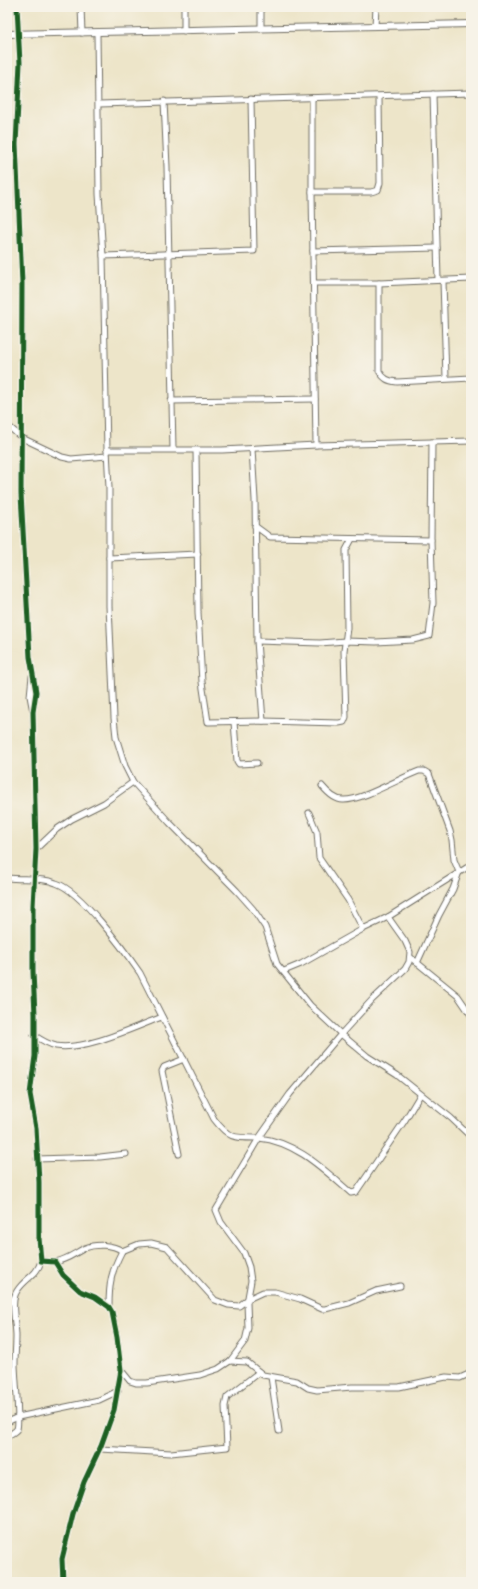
<svg xmlns="http://www.w3.org/2000/svg" width="478" height="1589" viewBox="0 0 478 1589" font-family="'Architects Daughter',sans-serif">
  <style>
    .lines { fill: none; stroke-linecap: round; stroke-linejoin: round }
    .minor-casing { stroke: #6f6c62; stroke-width: 7 }
    .tertiary-casing { stroke: #6f6c62; stroke-width: 8 }
    .minor { stroke: #fff; stroke-width: 5 }
    .tertiary { stroke: #fff; stroke-width: 6 }
    .cycleway-casing { stroke: #f7f3e8; stroke-width: 8 }
    .cycleway { stroke: #1b5e20; stroke-width: 5 }
  </style>
  <rect width="100%" height="100%" fill="#f7f3e8"/>
  <filter id="ink" filterUnits="userSpaceOnUse"><feTurbulence type="fractalNoise" baseFrequency=".025" numOctaves="2"/><feDisplacementMap in="SourceGraphic" scale="8" xChannelSelector="R" yChannelSelector="G"/><feConvolveMatrix kernelMatrix="1 2 1 2 8 2 1 2 1" color-interpolation-filters="sRGB"/></filter>
  <filter id="wash" filterUnits="userSpaceOnUse"><feTurbulence type="fractalNoise" baseFrequency=".012" numOctaves="4" result="noise"/><feDisplacementMap in="SourceGraphic" scale="16" xChannelSelector="R" yChannelSelector="G"/><feGaussianBlur stdDeviation="0.9" result="paint"/><feColorMatrix in="noise" values="0 0 0 0 0 0 0 0 0 0 0 0 0 0 0 0 0 1.4 0 .05"/><feComposite in="paint" operator="in"/></filter>
  <g filter="url(#wash)">
    <rect width="100%" height="100%" fill="#ede5c9"/>
  </g>
  <g filter="url(#ink)">
    <g class="lines">
      <g class="minor-casing">
        <g id="minor">
          <path d="M 17,7 L 20,63 L 16,144 L 22,283 L 21,494 L 30,657 L 36,692 L 33,712 L 36,849 L 33,906 L 33,972 L 35,1014 L 35,1056 L 30,1094 L 36,1128 L 39,1182 L 39,1238 L 41,1261 L 55,1262 L 63,1275 L 80,1291 L 95,1297 L 109,1307 L 112,1312 L 117,1337 L 121,1370 L 114,1410 L 101,1446 L 84,1482 L 73,1514 L 62,1559 L 63,1582"/>
          <path d="M 81,7 L 82,33"/>
          <path d="M 184,7 L 184,31"/>
          <path d="M 375,26 L 376,7"/>
          <path d="M 261,29 L 261,7"/>
          <path d="M 433,94 L 438,280"/>
          <path d="M 312,98 L 312,192 L 316,445"/>
          <path d="M 164,101 L 167,167 L 173,449"/>
          <path d="M 99,104 L 471,93"/>
          <path d="M 312,192 L 371,192 L 378,190 L 380,183 L 379,97"/>
          <path d="M 313,251 L 437,248"/>
          <path d="M 103,256 L 254,251 L 251,99"/>
          <path d="M 443,281 L 446,378"/>
          <path d="M 314,283 L 379,283 L 471,279"/>
          <path d="M 379,283 L 379,371 C 384,379 388,381 397,382 L 471,378"/>
          <path d="M 171,401 L 315,399"/>
          <path d="M 7,425 L 22,438 L 62,457 L 71,459 L 107,456"/>
          <path d="M 252,449 L 255,500 L 257,641 L 263,721"/>
          <path d="M 107,450 L 222,450 L 316,445 L 471,441"/>
          <path d="M 196,450 L 198,612 L 202,682 L 208,722 L 263,721 L 339,723 L 344,722 L 346,717 L 344,651 L 347,628 L 346,550 L 352,539"/>
          <path d="M 255,526 L 270,537 L 431,540"/>
          <path d="M 109,558 L 198,554"/>
          <path d="M 257,641 L 320,643 L 345,641 L 376,642 L 413,640 L 429,636 L 433,603 L 431,540 L 432,442"/>
          <path d="M 32,676 L 30,696 L 33,712"/>
          <path d="M 234,722 L 237,761 L 239,764 L 257,763"/>
          <path d="M 322,786 C 327,792 335,800 343,800 C 361,801 400,778 419,771 L 424,771 L 429,774 L 450,831 L 452,840 L 454,860 L 459,872 L 453,889 L 439,915 L 417,963"/>
          <path d="M 309,813 L 317,832 L 319,858 L 348,900 L 363,929"/>
          <path d="M 36,849 L 57,829 L 72,819 L 104,803 L 133,782"/>
          <path d="M 7,878 C 23,880 41,877 56,883 C 81,891 124,950 140,973 L 214,1119 C 229,1139 234,1138 259,1138 L 290,1094 L 341,1034 L 310,1005 L 277,964 L 265,927 L 253,909 L 237,891 L 169,822 L 133,782 L 125,766 L 116,737 L 114,718 L 109,606 L 109,488 L 107,450 L 103,256 L 99,194 L 97,33"/>
          <path d="M 388,917 L 405,941 L 410,952 L 409,962 L 405,969 L 372,1000 L 341,1034 L 367,1056 L 397,1075 L 451,1118 L 471,1137"/>
          <path d="M 410,957 L 458,996 L 471,1015"/>
          <path d="M 284,971 L 301,964 L 363,929 L 388,917 L 471,865"/>
          <path d="M 34,1035 C 41,1040 48,1044 56,1046 C 85,1051 135,1027 162,1017"/>
          <path d="M 179,1154 L 162,1071 L 164,1067 L 184,1059"/>
          <path d="M 37,1159 L 100,1157 L 126,1154"/>
          <path d="M 55,1262 C 69,1259 73,1254 85,1248 C 95,1244 113,1244 122,1251"/>
          <path d="M 7,1305 L 14,1298"/>
          <path d="M 109,1307 C 109,1283 111,1272 122,1251 L 139,1244 L 151,1243 L 167,1247 L 215,1300 L 228,1305 L 239,1306 L 248,1299 L 263,1292 L 275,1292 L 300,1299 L 322,1309 L 325,1309 L 349,1303 L 376,1291 L 400,1286"/>
          <path d="M 230,1361 L 247,1362 L 263,1375 L 297,1381 L 308,1388 L 317,1390 L 352,1387 L 399,1387 L 446,1377 L 460,1378 L 471,1373"/>
          <path d="M 121,1370 L 130,1381 L 136,1383 L 147,1383 L 200,1375 L 218,1369 L 230,1361 L 245,1341 L 248,1328 L 247,1303 L 251,1281 L 249,1267 L 244,1253 L 221,1222 L 216,1210 L 259,1138 C 297,1142 324,1170 351,1193 L 356,1192 L 405,1120 L 420,1095"/>
          <path d="M 271,1377 L 279,1431"/>
          <path d="M 7,1422 L 18,1417 L 99,1400 L 118,1391"/>
          <path d="M 7,1436 C 11,1434 15,1432 17,1429 C 20,1422 15,1376 15,1364 C 15,1355 16,1346 16,1336 C 16,1324 10,1301 17,1291 C 25,1278 37,1276 41,1261"/>
          <path d="M 100,1449 L 171,1453 L 227,1447 L 225,1406 L 227,1397 L 259,1372"/>
        </g>
      </g>
      <g class="tertiary-casing">
        <path id="tertiary" d="M 7,34 L 471,24"/>
      </g>
      <use href="#minor" class="minor"/>
      <use href="#tertiary" class="tertiary"/>
      <g class="cycleway-casing">
        <path id="cycleway" d="M 17,7 L 20,63 L 16,144 L 22,283 L 21,494 L 30,657 L 36,692 L 33,712 L 36,849 L 33,906 L 33,972 L 35,1014 L 35,1056 L 30,1094 L 36,1128 L 39,1182 L 39,1238 L 41,1261 L 55,1262 L 63,1275 L 80,1291 L 95,1297 L 109,1307 L 112,1312 L 117,1337 L 121,1370 L 114,1410 L 101,1446 L 84,1482 L 73,1514 L 62,1559 L 63,1582"/>
      </g>
      <use href="#cycleway" class="cycleway"/>
    </g>
  </g>
  <rect width="478" height="1589" fill="none" stroke="#f7f3e8" stroke-width="24"/>
</svg>
